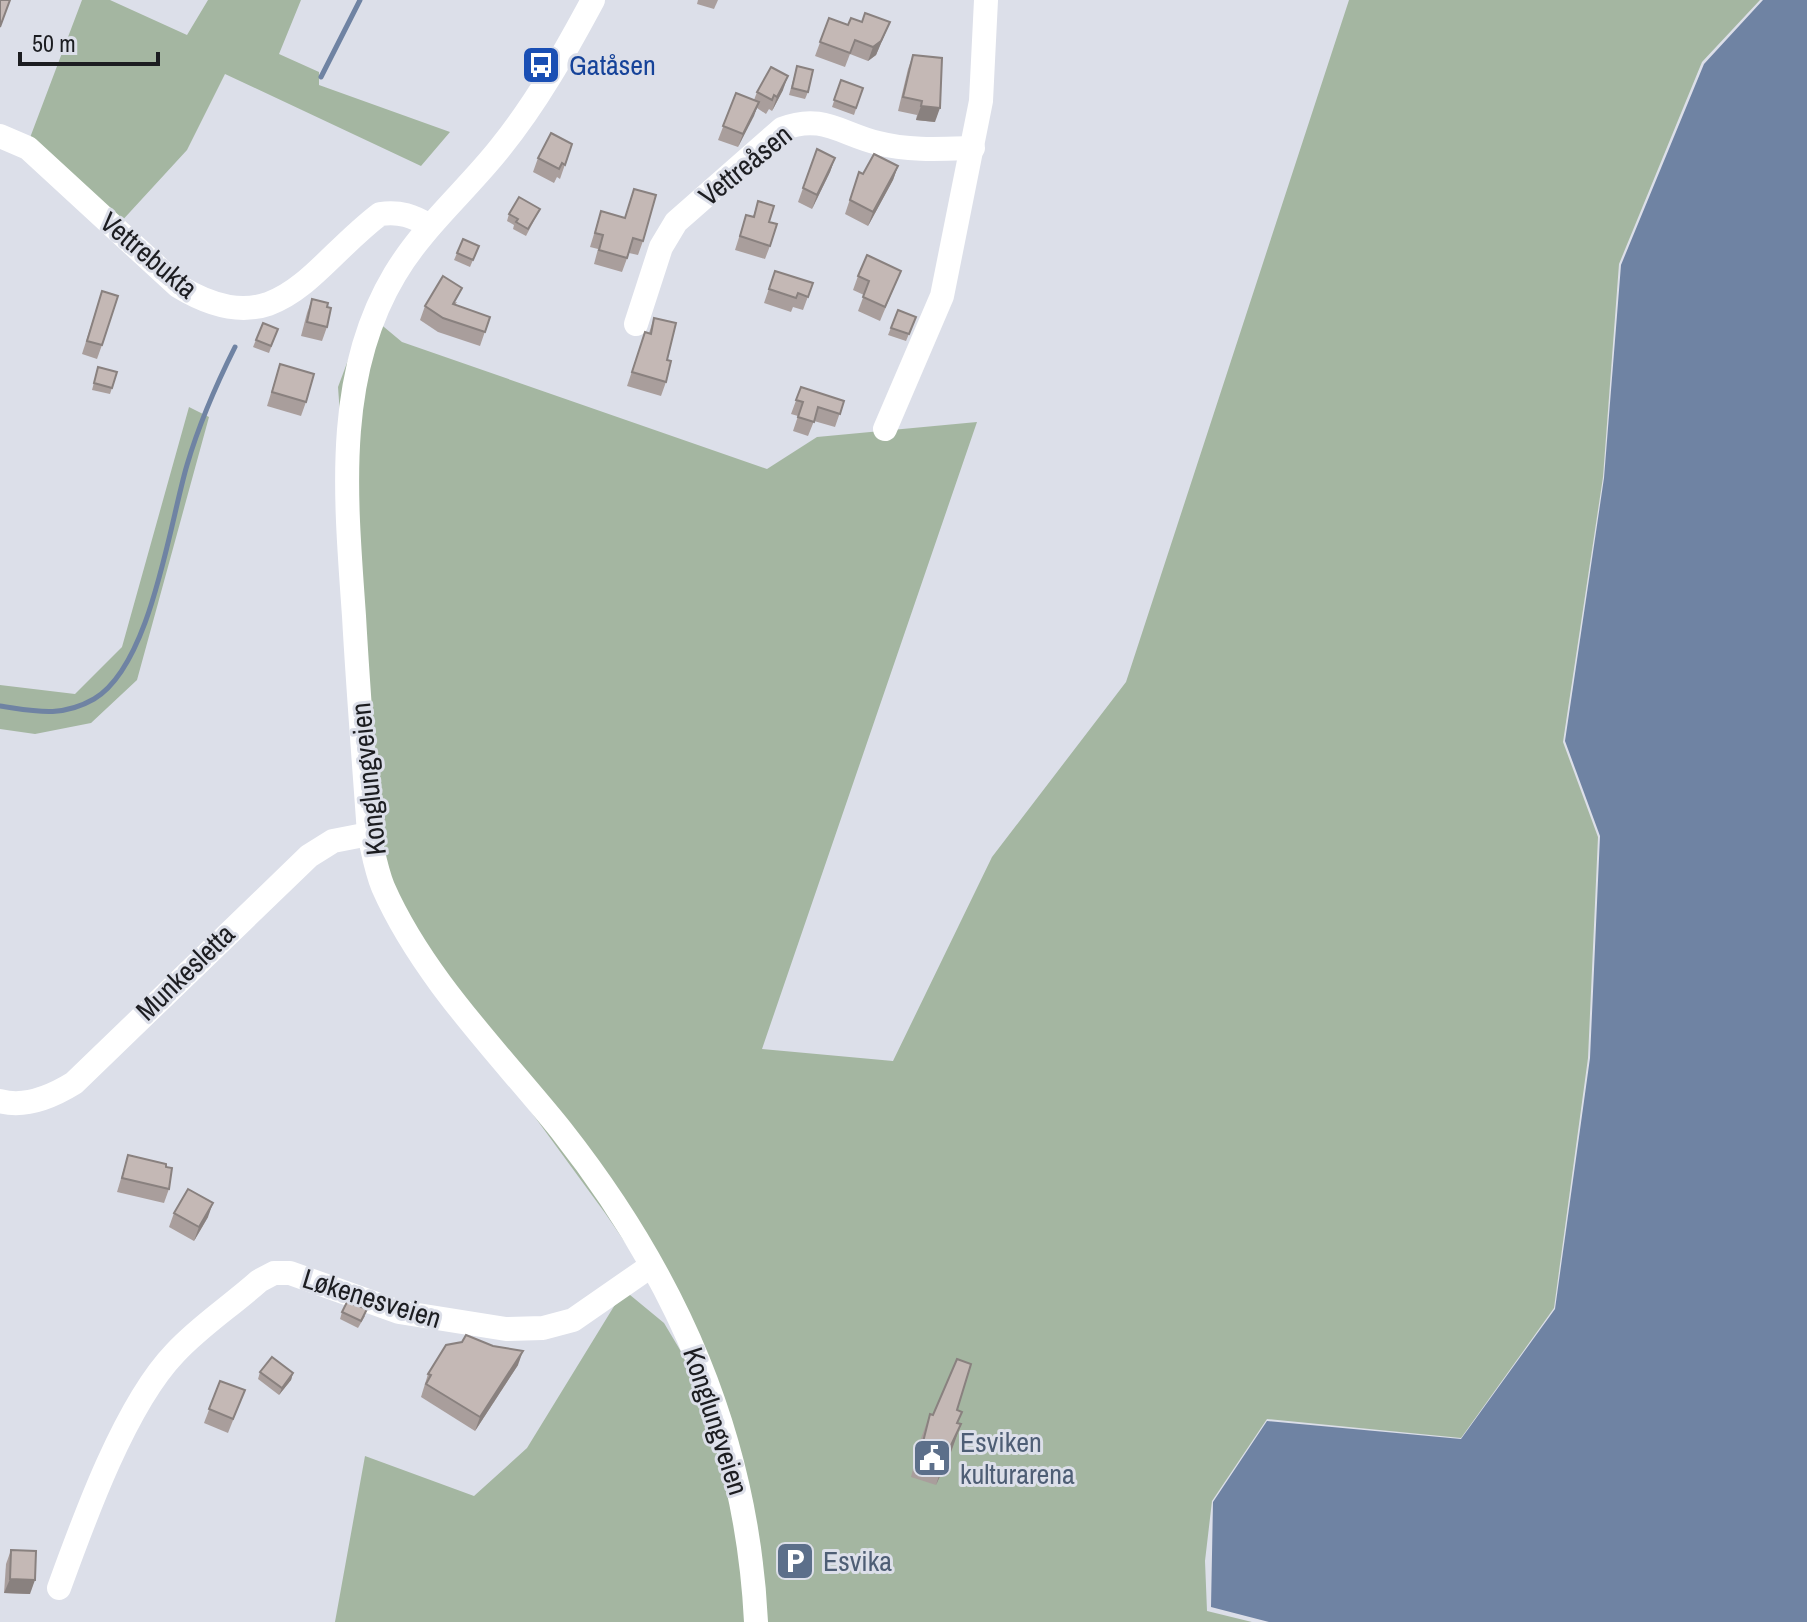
<svg xmlns="http://www.w3.org/2000/svg" width="1807" height="1622" viewBox="0 0 1807 1622" font-family="'Archivo Narrow',sans-serif">
  <style>
    .green { fill: #a4b6a1 }
    .water { fill: #6f83a3 }
    .lines { fill: none; stroke-linecap: round; stroke-linejoin: round }
    .stream { stroke: #6f83a3; stroke-width: 5 }
    .minor { stroke: #fff; stroke-width: 24 }
    .wall { fill: #a99e9c }
    .shaded-wall { fill: #89817f }
    .building { fill: #c4b8b5; stroke: #89817f; stroke-width: 2 }
    .labels { text-anchor: middle; stroke-width: 6; stroke-linejoin: round; paint-order: stroke }
    .transit-label { font-size: 28px; fill: #164399; stroke: #dcdfe9; text-anchor: start }
    .street-label { font-size: 28px; fill: #1c1d21; stroke: #dcdfe9 }
    .service-label { font-size: 28px; fill: #4e5e75; stroke: #dcdfe9; text-anchor: start }
  </style>
  <rect width="100%" height="100%" fill="#dcdfe9"/>
  <g class="green">
    <path d="M 82,0 L 110,0 L 187,35 L 208,0 L 301,0 L 279,54 L 319,72 L 319,85 L 450,132 L 421,166 L 225,74 L 187,150 L 119,224 L 28,143 Z"/>
    <path d="M 1349,0 L 1760,0 L 1702,62 L 1619,264 L 1603,477 L 1563,742 L 1598,837 L 1588,1058 L 1554,1308 L 1461,1438 L 1267,1419 L 1212,1501 L 1205,1561 L 1207,1611 L 1252,1622 L 335,1622 L 365,1456 L 474,1496 L 527,1448 L 624,1290 L 664,1323 L 723,1422 L 679,1321 L 605,1213 L 415,953 L 384,882 L 367,786 L 338,387 L 366,312 L 402,342 L 767,469 L 817,437 L 977,422 L 762,1049 L 893,1061 L 992,857 L 1126,682 Z"/>
    <path d="M 189,407 L 209,417 L 137,680 L 91,723 L 35,734 L 0,729 L 0,685 L 75,694 L 122,647 Z"/>
  </g>
  <path class="water" d="M 1763,0 L 1807,0 L 1807,1622 L 1269,1622 L 1211,1607 L 1213,1502 L 1267,1421 L 1461,1439 L 1555,1309 L 1590,1058 L 1600,836 L 1565,741 L 1604,478 L 1621,265 L 1704,64 Z"/>
  <g class="lines">
    <g class="stream">
      <path d="M 321,77 L 360,0"/>
      <path d="M 0,706 C 35,711 61,718 94,699 C 151,665 169,526 187,465 C 199,424 216,385 235,347"/>
    </g>
    <g class="minor">
      <path d="M 593,0 C 565,52 537,102 500,148 C 466,191 423,227 395,274 C 333,377 346,501 354,616 C 358,689 364,762 369,834 C 373,851 376,870 383,887 C 423,978 499,1053 561,1130 C 676,1276 747,1436 756,1622"/>
      <path d="M 0,136 L 28,148 L 178,286 C 278,347 309,268 380,214 C 400,211 413,216 430,226"/>
      <path d="M 636,324 L 661,247 L 676,222 L 782,129 C 822,113 841,134 878,143 C 909,151 941,149 973,148"/>
      <path d="M 885,429 L 942,296 L 981,101 L 986,0"/>
      <path d="M 0,1101 C 25,1108 53,1096 74,1083 L 309,856 L 333,841 L 369,834"/>
      <path d="M 59,1588 C 84,1519 125,1405 175,1353 C 200,1326 231,1306 259,1281 L 274,1273 L 290,1273 L 399,1312 L 506,1329 L 543,1328 L 573,1320 L 651,1266"/>
    </g>
  </g>
  <g class="wall">
    <path d="M 698,0 L 718,0 L 714,9 L 697,4 Z"/>
    <path d="M 829,18 L 848,25 L 862,22 L 890,22 L 876,55 L 868,61 L 850,54 L 845,67 L 815,56 Z"/>
    <path d="M 913,55 L 935,122 L 916,120 L 917,115 L 898,111 L 908,69 Z"/>
    <path d="M 797,66 L 808,92 L 805,99 L 789,95 Z"/>
    <path d="M 841,80 L 863,88 L 854,115 L 832,107 Z"/>
    <path d="M 783,90 L 772,111 L 769,109 L 766,114 L 757,108 L 738,147 L 718,140 L 736,93 L 754,100 L 757,92 Z"/>
    <path d="M 572,144 L 560,179 L 557,177 L 554,183 L 533,172 L 538,158 Z"/>
    <path d="M 817,149 L 835,158 L 830,172 L 812,209 L 798,202 Z"/>
    <path d="M 898,166 L 893,180 L 868,226 L 845,214 L 859,172 L 863,174 Z"/>
    <path d="M 634,189 L 643,241 L 638,255 L 629,253 L 622,272 L 594,264 L 598,249 L 590,247 L 601,211 L 625,218 Z"/>
    <path d="M 758,201 L 769,222 L 770,246 L 765,259 L 735,250 L 746,215 L 753,217 Z"/>
    <path d="M 540,209 L 526,236 L 513,229 L 514,225 L 507,221 L 509,214 Z"/>
    <path d="M 463,239 L 479,246 L 470,267 L 454,260 Z"/>
    <path d="M 775,271 L 813,283 L 803,310 L 793,307 L 791,312 L 764,303 Z"/>
    <path d="M 901,271 L 880,321 L 858,311 L 864,295 L 853,290 L 858,276 Z"/>
    <path d="M 102,291 L 102,345 L 97,359 L 82,354 Z"/>
    <path d="M 312,299 L 327,327 L 322,341 L 301,336 L 307,313 Z"/>
    <path d="M 457,302 L 455,305 L 490,317 L 480,346 L 438,332 L 420,320 L 425,306 Z"/>
    <path d="M 898,310 L 916,317 L 906,341 L 888,335 Z"/>
    <path d="M 654,318 L 667,360 L 666,382 L 661,396 L 627,386 L 645,332 L 649,333 Z"/>
    <path d="M 263,323 L 278,329 L 269,353 L 253,347 Z"/>
    <path d="M 280,364 L 306,402 L 301,416 L 267,406 Z"/>
    <path d="M 98,367 L 112,388 L 110,394 L 92,390 Z"/>
    <path d="M 801,387 L 844,401 L 835,427 L 814,421 L 808,436 L 793,431 L 798,416 L 791,414 Z"/>
    <path d="M 128,1155 L 166,1167 L 169,1189 L 164,1203 L 117,1192 Z"/>
    <path d="M 174,1213 L 208,1217 L 194,1241 L 169,1227 Z"/>
    <path d="M 342,1312 L 365,1316 L 358,1328 L 340,1319 Z"/>
    <path d="M 518,1365 L 475,1431 L 421,1397 L 428,1374 Z"/>
    <path d="M 260,1372 L 293,1373 L 291,1380 L 279,1395 L 258,1379 Z"/>
    <path d="M 220,1381 L 245,1390 L 228,1433 L 204,1423 Z"/>
    <path d="M 957,1410 L 957,1423 L 961,1424 L 951,1452 L 936,1485 L 911,1477 L 920,1441 L 930,1414 L 933,1415 Z"/>
    <path d="M 11,1550 L 30,1594 L 4,1593 L 6,1564 Z"/>
  </g>
  <g class="shaded-wall">
    <path d="M 890,22 L 876,55 L 868,61 L 873,47 Z"/>
    <path d="M 788,76 L 783,90 L 772,111 L 777,97 Z"/>
    <path d="M 759,102 L 754,116 L 738,147 L 743,134 Z"/>
    <path d="M 921,106 L 940,108 L 935,122 L 916,120 Z"/>
    <path d="M 835,158 L 830,172 L 812,209 L 817,195 Z"/>
    <path d="M 898,166 L 893,180 L 868,226 L 873,212 Z"/>
    <path d="M 213,1203 L 208,1217 L 194,1241 L 199,1227 Z"/>
    <path d="M 523,1351 L 518,1365 L 475,1431 L 480,1417 Z"/>
    <path d="M 293,1373 L 291,1380 L 279,1395 L 282,1388 Z"/>
    <path d="M 961,1424 L 951,1452 L 936,1485 L 945,1458 Z"/>
    <path d="M 10,1579 L 35,1580 L 30,1594 L 4,1593 Z"/>
  </g>
  <g class="building">
    <path d="M 0,0 L 10,0 L 0,27 Z"/>
    <path d="M 865,13 L 890,22 L 881,41 L 873,47 L 855,40 L 850,53 L 820,42 L 829,18 L 848,25 L 851,18 L 862,22 Z"/>
    <path d="M 913,55 L 942,58 L 940,108 L 921,106 L 922,101 L 903,97 Z"/>
    <path d="M 797,66 L 813,70 L 808,92 L 792,88 Z"/>
    <path d="M 771,67 L 788,76 L 777,97 L 774,95 L 772,100 L 757,92 Z"/>
    <path d="M 841,80 L 863,88 L 856,108 L 834,100 Z"/>
    <path d="M 736,93 L 759,102 L 743,134 L 723,126 Z"/>
    <path d="M 551,133 L 572,144 L 565,165 L 562,163 L 559,169 L 538,158 Z"/>
    <path d="M 817,149 L 835,158 L 817,195 L 803,188 Z"/>
    <path d="M 874,154 L 898,166 L 873,212 L 850,200 L 859,172 L 863,174 Z"/>
    <path d="M 634,189 L 656,195 L 643,241 L 633,238 L 627,258 L 599,250 L 603,235 L 595,233 L 601,211 L 625,218 Z"/>
    <path d="M 519,197 L 540,209 L 528,229 L 516,222 L 518,219 L 509,214 Z"/>
    <path d="M 758,201 L 774,206 L 769,222 L 777,224 L 770,246 L 740,236 L 746,215 L 754,217 Z"/>
    <path d="M 463,239 L 479,246 L 473,260 L 457,253 Z"/>
    <path d="M 867,255 L 901,271 L 885,307 L 863,297 L 869,281 L 858,276 Z"/>
    <path d="M 775,271 L 813,283 L 808,297 L 798,293 L 796,298 L 769,289 Z"/>
    <path d="M 443,276 L 462,288 L 453,304 L 490,317 L 485,332 L 443,318 L 425,306 Z"/>
    <path d="M 102,291 L 118,296 L 102,345 L 87,341 Z"/>
    <path d="M 312,299 L 328,303 L 327,307 L 331,308 L 327,327 L 307,322 Z"/>
    <path d="M 898,310 L 916,317 L 909,334 L 891,328 Z"/>
    <path d="M 654,318 L 676,323 L 667,360 L 671,361 L 666,382 L 632,372 L 645,332 L 651,334 Z"/>
    <path d="M 263,323 L 278,329 L 271,346 L 256,340 Z"/>
    <path d="M 280,364 L 314,374 L 306,402 L 272,392 Z"/>
    <path d="M 98,367 L 117,372 L 112,388 L 94,383 Z"/>
    <path d="M 801,387 L 844,401 L 840,414 L 818,407 L 814,422 L 798,417 L 803,402 L 796,400 Z"/>
    <path d="M 128,1155 L 166,1164 L 166,1167 L 172,1168 L 169,1189 L 122,1178 Z"/>
    <path d="M 188,1189 L 213,1203 L 199,1227 L 174,1213 Z"/>
    <path d="M 347,1302 L 367,1309 L 361,1321 L 342,1312 Z"/>
    <path d="M 466,1335 L 493,1346 L 523,1351 L 480,1417 L 426,1384 L 431,1375 L 428,1374 L 446,1345 L 462,1342 Z"/>
    <path d="M 272,1357 L 293,1373 L 282,1388 L 260,1372 Z"/>
    <path d="M 957,1359 L 971,1364 L 957,1410 L 962,1412 L 957,1423 L 961,1424 L 945,1458 L 921,1450 L 930,1414 L 933,1415 Z"/>
    <path d="M 220,1381 L 245,1390 L 233,1419 L 209,1409 Z"/>
    <path d="M 11,1550 L 36,1551 L 35,1580 L 10,1579 Z"/>
  </g>
  <defs>
    <g id="bus-square" transform="scale(2)"><rect x="-9" y="-9" width="18" height="18" rx="4" fill="#1a4fb4" stroke="#dcdfe9"/><path d="M-5-6H5V4H4V6H2V4H-2V6H-4V4H-5ZM-3.5-4V0h7V-4ZM-3.5 1.2v1.5H-2V1.2ZM2 1.2v1.5H3.5V1.2Z" fill="#fff"/></g>
    <g id="civic-square" transform="scale(2)"><rect x="-9" y="-9" width="18" height="18" rx="4" fill="#5c6f8a" stroke="#dcdfe9"/><path d="M-.6-6.5H3V-4.5H.6V-3L4-1V1h2V6H-6V1h2V-1L-.6-3ZM-1.2 2.5V6h2.4V2.5Z" fill="#fff"/></g>
    <g id="parking-square" transform="scale(2)"><rect x="-9" y="-9" width="18" height="18" rx="4" fill="#5c6f8a" stroke="#dcdfe9"/><path d="M-3.5-5.5H1a3.5 3.5 0 0 1 0 7H-1V5.5H-3.5ZM-1-3.4V-.6H.8a1.4 1.4 0 0 0 0-2.8Z" fill="#fff"/></g>
  </defs>
  <g fill-rule="evenodd">
    <use href="#bus-square" x="541" y="65"/>
    <use href="#civic-square" x="932" y="1458"/>
    <use href="#parking-square" x="795" y="1561"/>
  </g>
  <g class="labels">
    <g class="transit-label">
      <text x="569" y="75">Gatåsen</text>
    </g>
    <g class="street-label">
      <text transform="translate(745 165) rotate(-39)" y="10">Vettreåsen</text>
      <text transform="translate(149 255) rotate(40)" y="10">Vettrebukta</text>
      <text transform="translate(368 779) rotate(-96)" y="10">Konglungveien</text>
      <text transform="translate(185 972) rotate(-44)" y="10">Munkesletta</text>
      <text transform="translate(372 1298) rotate(17)" y="10">Løkenesveien</text>
      <text transform="translate(716 1421) rotate(72)" y="10">Konglungveien</text>
    </g>
    <g class="service-label">
      <text x="960" y="1452">Esviken<tspan x="960" dy="32">kulturarena</tspan></text>
      <text x="823" y="1571">Esvika</text>
    </g>
  </g>
  <path d="M20 52v12h138v-12" fill="none" stroke="#1c1d21" stroke-width="4"/>
  <text x="32" y="52" font-size="24" fill="#1c1d21" stroke="#dcdfe9" stroke-width="6" paint-order="stroke">50 m</text>
</svg>
